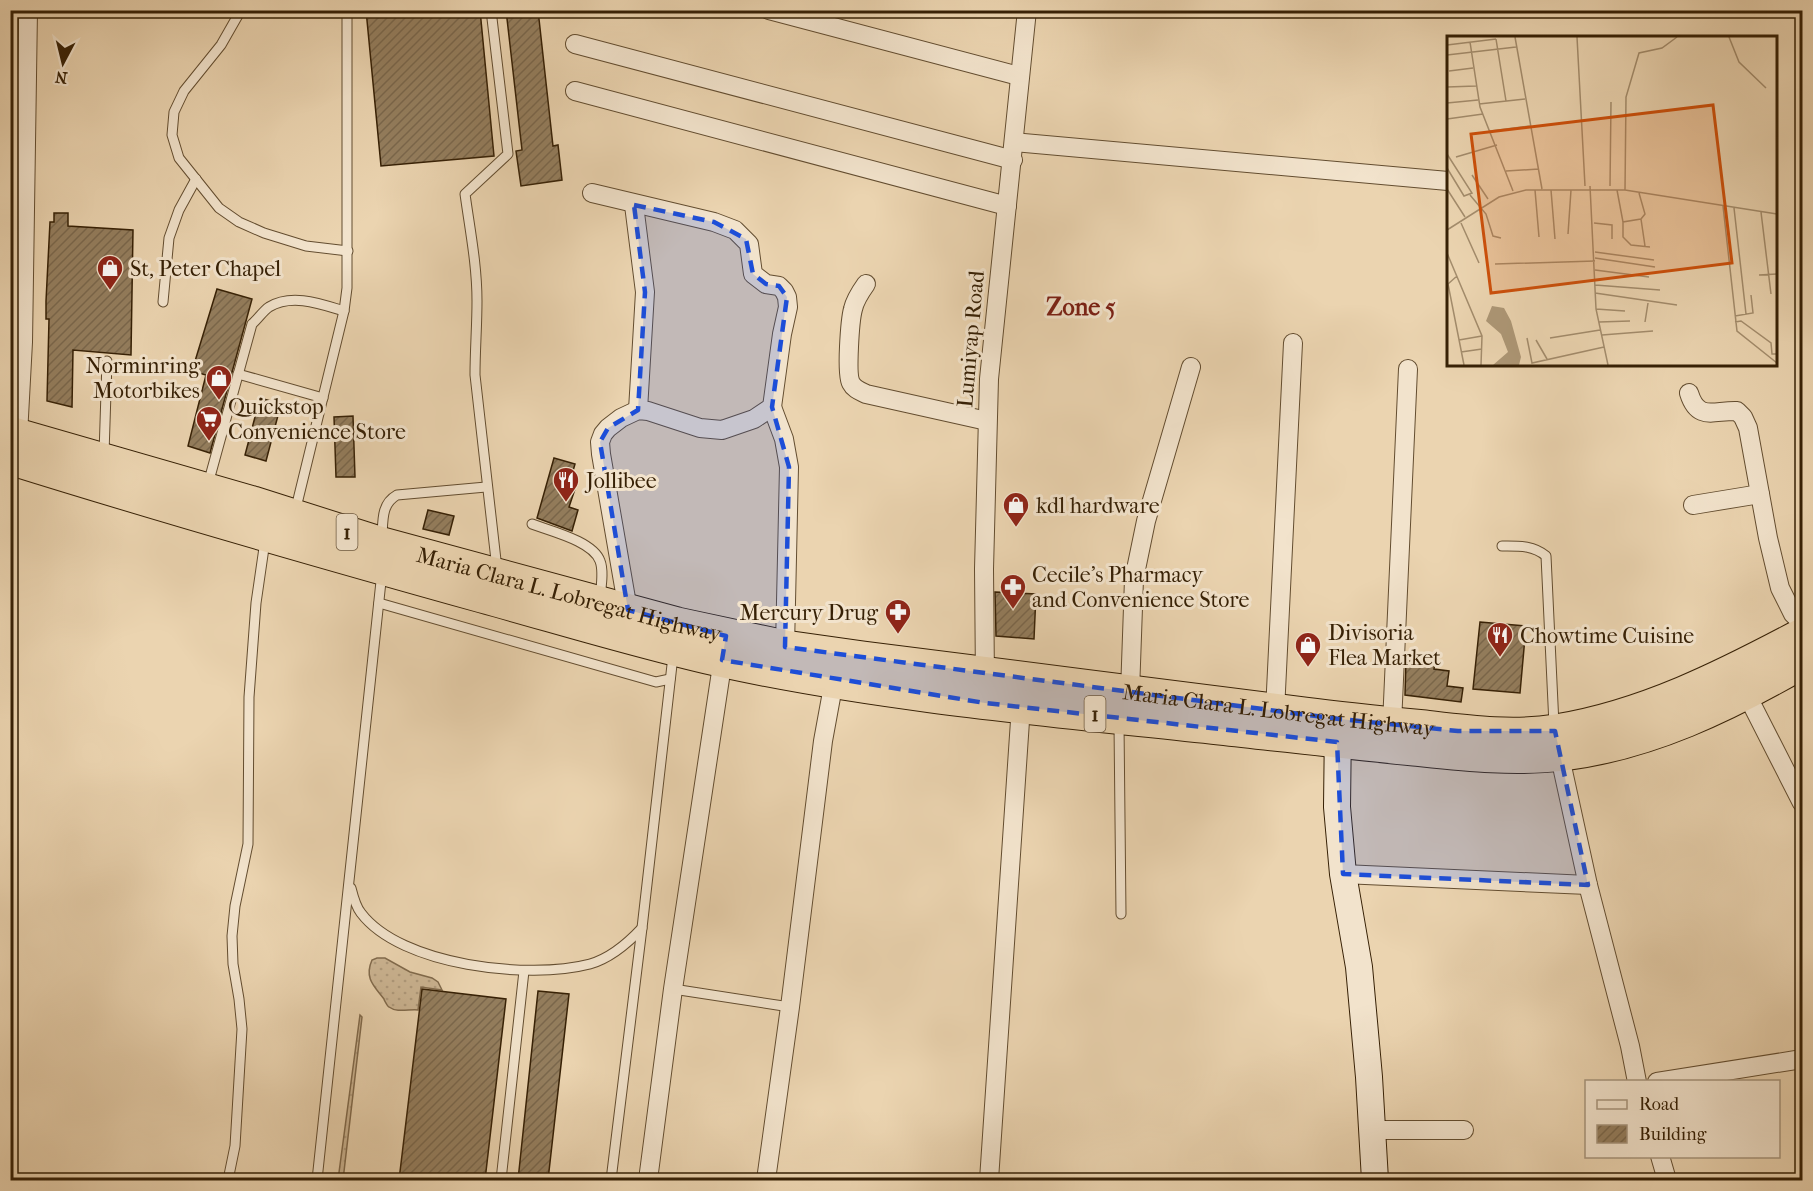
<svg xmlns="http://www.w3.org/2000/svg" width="1813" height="1191" viewBox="0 0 1813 1191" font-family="'IM FELL French Canon',serif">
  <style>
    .park { fill: url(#park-dots); stroke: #816a4c; stroke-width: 1.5 }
    .building { fill: url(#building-hatch); stroke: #362005; stroke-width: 1.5 }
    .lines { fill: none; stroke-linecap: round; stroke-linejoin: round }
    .lane-casing { stroke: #634d30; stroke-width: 11 }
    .street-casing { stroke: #634d30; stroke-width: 20 }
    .secondary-casing { stroke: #362005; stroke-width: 28 }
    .highway-casing { stroke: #362005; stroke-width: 35 }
    .lane { stroke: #f2e3cc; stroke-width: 9 }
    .street { stroke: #f2e3cc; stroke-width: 18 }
    .secondary { stroke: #f2e3cc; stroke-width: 26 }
    .highway { stroke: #ebd4b0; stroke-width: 33 }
    .marked { fill: #1d4ed8; fill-opacity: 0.2; stroke: #1d4ed8; stroke-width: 4.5; stroke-dasharray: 12 8; stroke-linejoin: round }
    .labels { text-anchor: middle; stroke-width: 6; stroke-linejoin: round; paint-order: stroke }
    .shield { fill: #f2e3cc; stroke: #6e5a41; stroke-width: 1.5 }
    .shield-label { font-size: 21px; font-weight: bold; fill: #362005 }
    .poi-label { font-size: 22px; fill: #362005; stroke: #f2e3cc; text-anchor: start }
    .street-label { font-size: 22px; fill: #362005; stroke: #f2e3cc }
    .neighbourhood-label { font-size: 24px; font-weight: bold; fill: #7a1f14; stroke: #f2e3cc }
    .inset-road { fill: none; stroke: #a38c6c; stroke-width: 1.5 }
    .view { fill: #cd500b; fill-opacity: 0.15; stroke: #cd500b; stroke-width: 3 }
    .inset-edge { fill: none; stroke: #362005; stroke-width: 3 }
  </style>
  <defs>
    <pattern id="park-dots" width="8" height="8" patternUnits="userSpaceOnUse" patternTransform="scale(1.5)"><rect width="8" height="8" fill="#ccb593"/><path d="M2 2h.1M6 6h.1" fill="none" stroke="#b09b7d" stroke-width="1.8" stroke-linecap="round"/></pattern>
    <pattern id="building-hatch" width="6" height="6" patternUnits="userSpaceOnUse" patternTransform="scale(1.5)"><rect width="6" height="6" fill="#947e5e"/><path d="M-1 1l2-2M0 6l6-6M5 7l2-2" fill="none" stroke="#7a674c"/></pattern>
  </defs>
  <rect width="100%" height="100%" fill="#ebd4b0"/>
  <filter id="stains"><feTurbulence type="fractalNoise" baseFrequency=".00333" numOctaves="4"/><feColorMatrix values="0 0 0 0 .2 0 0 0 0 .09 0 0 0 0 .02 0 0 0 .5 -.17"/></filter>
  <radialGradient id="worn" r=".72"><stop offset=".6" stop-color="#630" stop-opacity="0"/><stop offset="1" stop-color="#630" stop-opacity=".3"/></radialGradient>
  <g class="park">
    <path d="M 377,958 L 385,958 L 410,972 L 432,978 L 438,982 L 442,990 L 421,987 L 418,1010 C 409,1009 397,1013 389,1007 C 388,1007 384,1000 384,999 C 374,986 364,978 372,960 Z"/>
    <path d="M 360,1015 L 362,1017 L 343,1180 L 338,1180 Z"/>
  </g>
  <g class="building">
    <path d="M 366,10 L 480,10 L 494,156 L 381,166 Z"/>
    <path d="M 506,10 L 538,10 L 553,146 L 558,145 L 562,180 L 521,186 L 516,151 L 522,150 Z"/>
    <path d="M 54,213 L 68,213 L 68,226 L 133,230 L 131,355 L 73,350 L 72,407 L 47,401 L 49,319 L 46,319 L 46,301 L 50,222 L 54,222 Z"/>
    <path d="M 217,289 L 252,299 L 210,453 L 188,446 L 206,375 L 192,371 Z"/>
    <path d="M 260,398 L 281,404 L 266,461 L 245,455 Z"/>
    <path d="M 353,416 L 355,477 L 336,477 L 334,417 Z"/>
    <path d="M 554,458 L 575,464 L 570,481 L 577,483 L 569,507 L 578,510 L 572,531 L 537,518 Z"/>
    <path d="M 428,510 L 454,516 L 449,535 L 423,529 Z"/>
    <path d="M 995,592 L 1036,594 L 1034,639 L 996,636 Z"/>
    <path d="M 1480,622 L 1526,626 L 1520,693 L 1473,689 Z"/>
    <path d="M 1406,659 L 1435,662 L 1434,669 L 1449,671 L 1447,686 L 1463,688 L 1461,702 L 1405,695 Z"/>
    <path d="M 422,989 L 506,999 L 485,1180 L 399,1180 Z"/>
    <path d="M 538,991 L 569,994 L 548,1180 L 518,1180 Z"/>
  </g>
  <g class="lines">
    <g class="lane-casing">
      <g id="lane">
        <path d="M 241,10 L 221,45 L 184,91 L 174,112 L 172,135 L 179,158 L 219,208 L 239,222 L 264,233 L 306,246 L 348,251"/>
        <path d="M 491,10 L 508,154 L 465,194 C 470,230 477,265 477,301 C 477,326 475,350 475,375 L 497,569"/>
        <path d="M 163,302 L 169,238 L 179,210 L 196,179"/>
        <path d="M 238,374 L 323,398"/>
        <path d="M 104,454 L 107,361"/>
        <path d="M 208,484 L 252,324 C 258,319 263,311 269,307 C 292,293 321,304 344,311"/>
        <path d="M 295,512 L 344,311 L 347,288 L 347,10"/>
        <path d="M 532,524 C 550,531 593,541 600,561 C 604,571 601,587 600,598"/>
        <path d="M 382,538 C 383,521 381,504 397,495 L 486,487"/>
        <path d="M 1502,546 C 1518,546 1533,545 1546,556 L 1554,725"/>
        <path d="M 379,603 L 656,682 L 670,679"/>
        <path d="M 1119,724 L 1121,914"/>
        <path d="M 351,888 C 353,896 356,907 361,913 C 401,966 529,980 590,964 C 611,958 628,943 642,928"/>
        <path d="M 673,989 L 790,1007"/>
        <path d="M 228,1180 L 235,1146 L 242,1029 L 239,999 L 233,964 L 232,936 L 235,906 L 248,844 L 249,697 L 256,603 L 265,541"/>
        <path d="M 317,1180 L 382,572"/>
        <path d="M 501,1180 L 524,971"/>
        <path d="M 611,1180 L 642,928 L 673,656"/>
      </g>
    </g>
    <g class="street-casing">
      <g id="street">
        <path d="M 769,10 L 1019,76"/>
        <path d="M 575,44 L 1013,160"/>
        <path d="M 575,91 L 1007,206"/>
        <path d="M 1014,142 L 1448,181"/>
        <path d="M 592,193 L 714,222 L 735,230 L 749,244 L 753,274 L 766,284 L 779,286 L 784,291 L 787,297 L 788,307 L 782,334 L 772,407 L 754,419 L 722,430 L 700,428 L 648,411 L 638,410 L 621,418 L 608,428 L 603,434 L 600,442 L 601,454 L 628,610"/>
        <path d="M 634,205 L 645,292 L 638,410"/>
        <path d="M 866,284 C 861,291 855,300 853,309 C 850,320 846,374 851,383 C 854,389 860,391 866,394 L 987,421"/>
        <path d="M 1689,393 C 1698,422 1714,410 1737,411 L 1743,417 L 1748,428 L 1768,538 L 1780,588 L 1793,614 L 1802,623"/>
        <path d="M 772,407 L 784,439 L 789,467 L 785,647"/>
        <path d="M 18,435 L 23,342 L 28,10"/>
        <path d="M 1693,505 L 1760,494"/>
        <path d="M 985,682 L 984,569 L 989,379 L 1027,10"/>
        <path d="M 1130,692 L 1134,579 L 1146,521 L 1191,367"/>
        <path d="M 1746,693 L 1802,803"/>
        <path d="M 1275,711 L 1293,343"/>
        <path d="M 1392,724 L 1408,369"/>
        <path d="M 1558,748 L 1588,885 L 1630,1046 L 1637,1082"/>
        <path d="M 1343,874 L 1588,885"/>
        <path d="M 1657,1082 L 1802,1059"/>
        <path d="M 1373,1130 L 1464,1130"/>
        <path d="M 1660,1156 L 1667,1180"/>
        <path d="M 648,1180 L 673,989 L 724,652"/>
        <path d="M 766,1180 L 790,1007 L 823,741 L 834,681"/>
        <path d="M 989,1180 L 1021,706"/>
      </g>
    </g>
    <g class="secondary-casing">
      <path id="secondary" d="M 1338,724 L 1337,807 L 1343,874 L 1359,967 L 1369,1077 L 1375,1180"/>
    </g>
    <g class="highway-casing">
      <g id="highway">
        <path id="s1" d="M 10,433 L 253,503 L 382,544 L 677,624 L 785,647 L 863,658 C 1010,676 1158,696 1305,714 C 1345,719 1385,723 1425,727 C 1468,732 1513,738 1556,731 C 1644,717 1725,676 1802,635"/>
        <path d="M 10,458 C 167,507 324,552 482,596 C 562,618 643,643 724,661 C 887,696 1054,710 1220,728 C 1285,735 1349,743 1414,749 C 1462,754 1513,760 1562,754 C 1648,744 1728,705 1802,662"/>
      </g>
    </g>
    <use href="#lane" class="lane"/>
    <use href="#street" class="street"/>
    <use href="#secondary" class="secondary"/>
    <use href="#highway" class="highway"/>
  </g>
  <path class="marked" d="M 634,205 L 714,222 L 746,239 L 753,274 L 766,284 L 779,286 L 787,297 L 772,407 L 789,467 L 785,647 L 1339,719 L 1458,731 L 1555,731 L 1588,885 L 1343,874 L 1337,742 L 985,703 L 722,660 L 726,636 L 628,610 L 600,442 L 608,428 L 638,410 L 645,292 Z"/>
  <defs>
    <g id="shop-pin" transform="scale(1.35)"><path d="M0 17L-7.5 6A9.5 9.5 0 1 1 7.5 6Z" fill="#8f2418" stroke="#f2e3cc"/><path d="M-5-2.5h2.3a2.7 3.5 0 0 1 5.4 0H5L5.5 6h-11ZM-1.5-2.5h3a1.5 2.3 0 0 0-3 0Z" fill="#fff"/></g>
    <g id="supermarket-pin" transform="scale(1.35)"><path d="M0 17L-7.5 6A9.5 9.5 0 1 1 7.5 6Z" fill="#8f2418" stroke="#f2e3cc"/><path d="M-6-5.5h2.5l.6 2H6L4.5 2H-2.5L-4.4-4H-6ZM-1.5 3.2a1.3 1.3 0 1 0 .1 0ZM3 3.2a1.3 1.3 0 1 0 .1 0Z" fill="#fff"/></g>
    <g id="restaurant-pin" transform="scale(1.35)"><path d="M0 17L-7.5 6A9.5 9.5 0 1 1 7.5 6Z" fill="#8f2418" stroke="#f2e3cc"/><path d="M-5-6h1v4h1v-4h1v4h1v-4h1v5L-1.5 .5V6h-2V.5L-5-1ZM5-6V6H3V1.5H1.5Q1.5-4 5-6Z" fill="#fff"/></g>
    <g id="pharmacy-pin" transform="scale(1.35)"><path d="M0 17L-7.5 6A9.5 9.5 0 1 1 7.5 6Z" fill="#8f2418" stroke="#f2e3cc"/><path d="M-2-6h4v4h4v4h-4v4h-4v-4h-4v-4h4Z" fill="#fff"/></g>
  </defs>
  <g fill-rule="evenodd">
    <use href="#shop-pin" x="110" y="268"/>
    <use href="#shop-pin" x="219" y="378"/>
    <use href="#supermarket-pin" x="209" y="419"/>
    <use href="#restaurant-pin" x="566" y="480"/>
    <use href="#shop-pin" x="1016" y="505"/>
    <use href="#pharmacy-pin" x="1013" y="587"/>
    <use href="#pharmacy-pin" x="898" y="612"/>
    <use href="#restaurant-pin" x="1500" y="635"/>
    <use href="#shop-pin" x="1308" y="645"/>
  </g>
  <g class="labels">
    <g class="shield">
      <rect x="336.5" y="514" width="21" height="36" rx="4.5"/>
      <rect x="1084.5" y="696" width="21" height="36" rx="4.5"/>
    </g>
    <g class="shield-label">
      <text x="347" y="539">1</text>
      <text x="1095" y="721">1</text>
    </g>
    <g class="poi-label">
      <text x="130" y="276">St, Peter Chapel</text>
      <text x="200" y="373" text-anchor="end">Norminring<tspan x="200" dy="25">Motorbikes</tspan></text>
      <text x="228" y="414">Quickstop<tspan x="228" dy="25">Convenience Store</tspan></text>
      <text x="586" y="488">Jollibee</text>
      <text x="1036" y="513">kdl hardware</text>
      <text x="1032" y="582">Cecile's Pharmacy<tspan x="1032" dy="25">and Convenience Store</tspan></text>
      <text x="878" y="620" text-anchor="end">Mercury Drug</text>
      <text x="1328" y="640">Divisoria<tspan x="1328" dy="25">Flea Market</tspan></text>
      <text x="1520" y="643">Chowtime Cuisine</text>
    </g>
    <g class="street-label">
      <text transform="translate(970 339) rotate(-85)" y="8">Lumiyap Road</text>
      <text dy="8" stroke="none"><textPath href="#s1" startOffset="582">Maria Clara L. Lobregat Highway</textPath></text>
      <text dy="8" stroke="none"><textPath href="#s1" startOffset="1302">Maria Clara L. Lobregat Highway</textPath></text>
    </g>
    <g class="neighbourhood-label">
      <text x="1081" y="315">Zone 5</text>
    </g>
  </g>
  <g transform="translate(1447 36)">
    <rect width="330" height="330" fill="#ebd4b0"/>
    <path d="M 45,270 L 57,272 L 64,285 L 74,321 L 72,329 L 46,329 L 61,316 L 54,298 L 39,285 Z" fill="#ad9776"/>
    <path class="inset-road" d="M 68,1 L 95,153M 130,1 L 138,150M 282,1 L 292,26 L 319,52M 49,3 L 59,65M 23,6 L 33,71 L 66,155M 0,9 L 49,3M 0,19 L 69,11M 2,35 L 26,32M 0,51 L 29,50M 0,67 L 31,64M 32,68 L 78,63M 0,83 L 36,78M 43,95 L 83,90M 0,118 L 25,157 L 17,160 L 0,132M 9,121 L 50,109M 59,135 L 92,133M 25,139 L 41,163M 143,150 L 149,273 L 161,329M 163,150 L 164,66M 0,153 L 18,181M 88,154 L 92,201M 104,154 L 108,203M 170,154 L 176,186M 178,154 L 179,61 L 192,17 L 215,12 L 230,1M 192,157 L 198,178 L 194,183 L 198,210M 23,159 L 39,178 L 46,200 L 54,202M 276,170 L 290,295 L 330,327M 287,172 L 299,278M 314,176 L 324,258M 194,183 L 176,186 L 176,201 L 184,209 L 203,211M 14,187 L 32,227M 147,187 L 165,189 L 165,203M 0,194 L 52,161 L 79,154 L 178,154 L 330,178M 121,198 L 124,154M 148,216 L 207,224M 0,217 L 35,300 L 34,329M 148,222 L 208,231M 48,228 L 148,225M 148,234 L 202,241M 312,239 L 330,238M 10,240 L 1,248 L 17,329M 148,249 L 213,254M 148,257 L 230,269M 149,273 L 178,275M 288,280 L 306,277 L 304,259M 152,286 L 183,285M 198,286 L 201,267M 288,286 L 294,285 L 324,307 L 325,318 L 330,318M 155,299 L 206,295M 80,302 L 85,327 L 157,311M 103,302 L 153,294M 12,304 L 35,300M 89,304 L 100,323M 14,316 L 35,313"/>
    <path class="view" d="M 266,69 L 285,227 L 44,257 L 24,98 Z"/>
    <rect width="330" height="330" class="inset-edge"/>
  </g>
  <rect width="1813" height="1191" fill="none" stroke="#ebd4b0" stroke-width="36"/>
  <rect x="12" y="12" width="1789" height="1167" fill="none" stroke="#362005" stroke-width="3"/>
  <rect x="18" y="18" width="1777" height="1155" fill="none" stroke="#362005" stroke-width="1.5"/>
  <rect x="1585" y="1080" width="195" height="78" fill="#f2e3cc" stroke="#a7957c" stroke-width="1.5"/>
  <rect x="1597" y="1100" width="30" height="9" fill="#f2e3cc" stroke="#a7957c" stroke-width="1.5"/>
  <text x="1639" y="1110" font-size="18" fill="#362005">Road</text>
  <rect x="1597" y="1125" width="30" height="18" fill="url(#building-hatch)" stroke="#a7957c" stroke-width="1.5"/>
  <text x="1639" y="1140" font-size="18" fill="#362005">Building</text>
  <g transform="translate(63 63) rotate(187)" stroke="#f2e3cc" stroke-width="4.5" paint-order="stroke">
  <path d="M0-4.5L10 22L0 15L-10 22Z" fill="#362005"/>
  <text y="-9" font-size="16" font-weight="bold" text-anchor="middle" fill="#362005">N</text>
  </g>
  <rect width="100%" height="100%" filter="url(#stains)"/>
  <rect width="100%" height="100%" fill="url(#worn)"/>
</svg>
